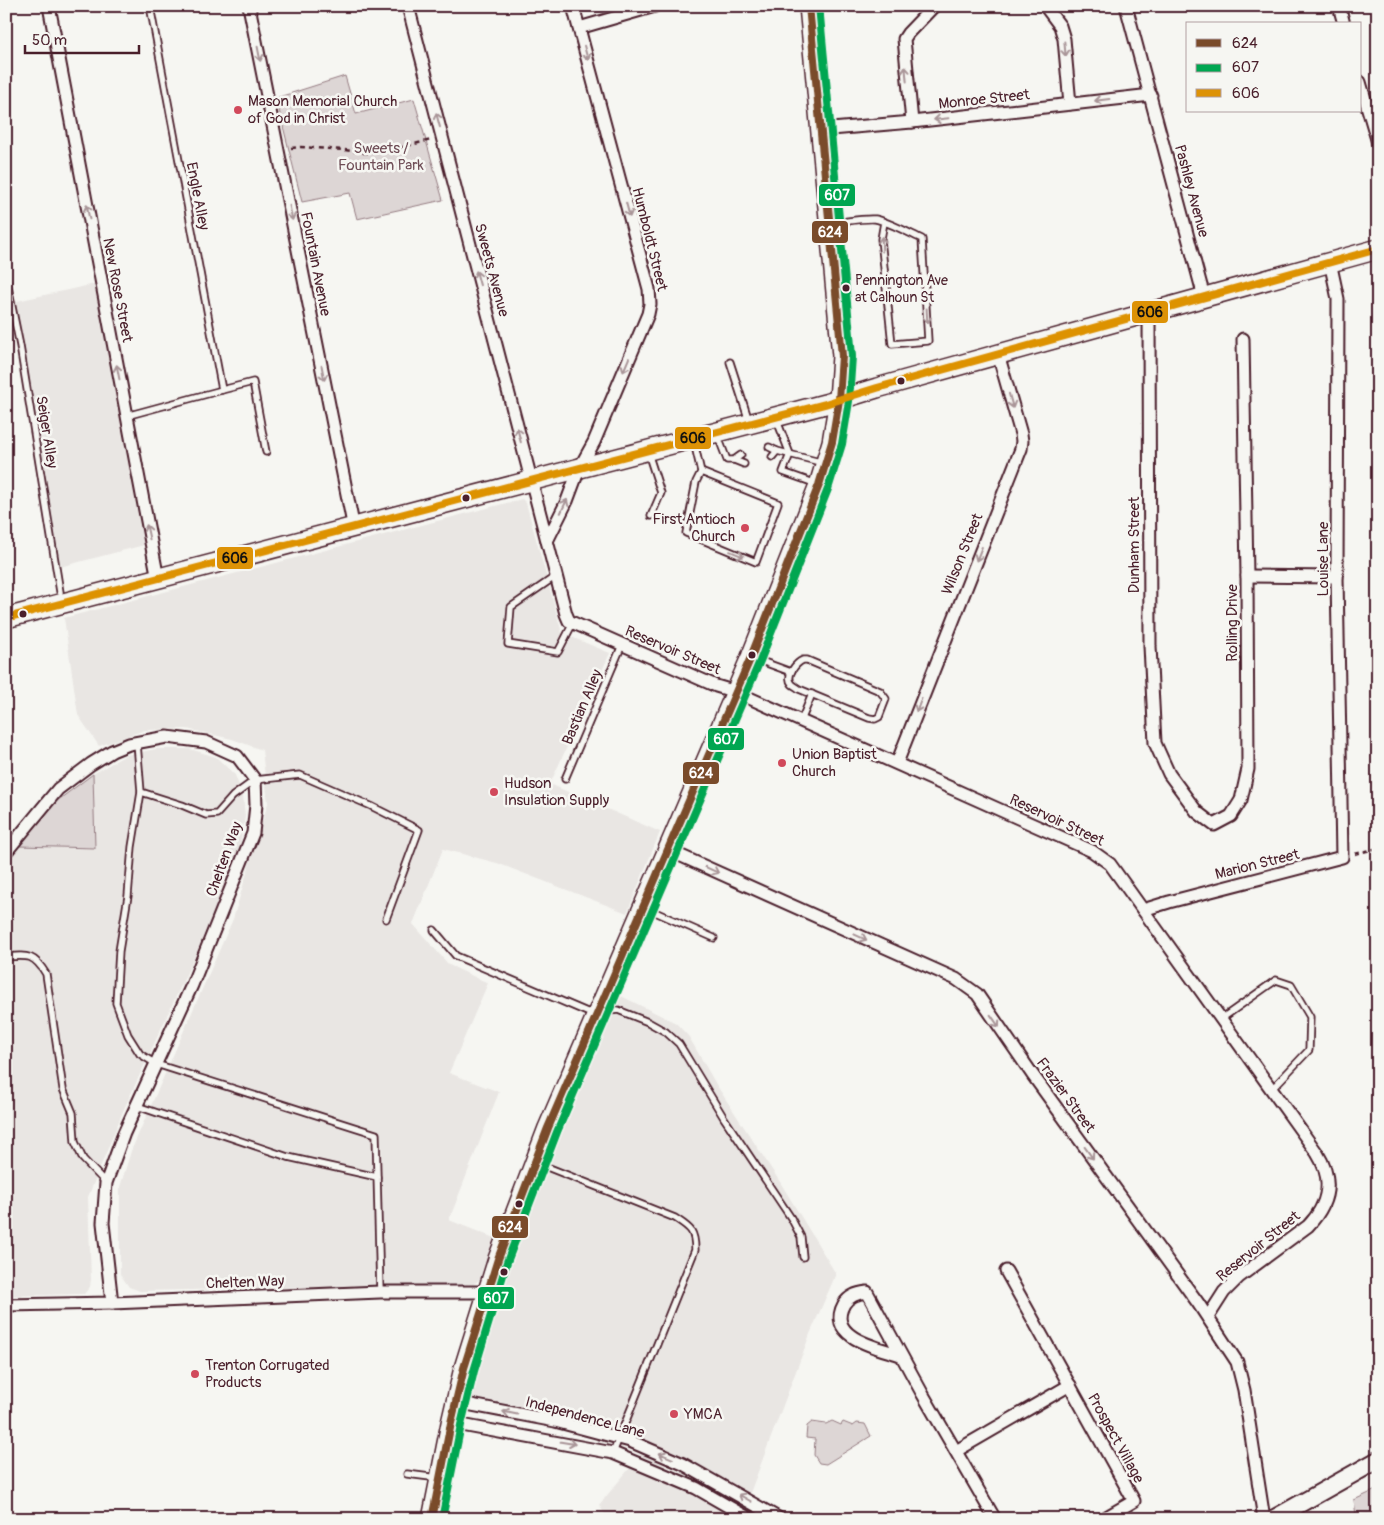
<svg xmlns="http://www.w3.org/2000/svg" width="1384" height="1525" viewBox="0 0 1384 1525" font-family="Pangolin,sans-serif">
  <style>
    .built { fill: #e9e6e3 }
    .green { fill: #ddd6d5; stroke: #947a80 }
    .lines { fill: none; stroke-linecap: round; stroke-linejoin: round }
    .lane-casing { stroke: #4a1f2b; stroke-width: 9 }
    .street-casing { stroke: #4a1f2b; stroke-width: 15 }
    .secondary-casing { stroke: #4a1f2b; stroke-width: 20 }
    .primary-casing { stroke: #4a1f2b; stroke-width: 22 }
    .path { stroke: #4a1f2b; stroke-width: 2.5; stroke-dasharray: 5 4; stroke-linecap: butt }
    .lane { stroke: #f6f6f2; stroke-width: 5.5 }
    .street { stroke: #f6f6f2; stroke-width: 11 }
    .secondary { stroke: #f6f6f2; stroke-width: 16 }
    .primary { stroke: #f6f6f2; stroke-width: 19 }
    .bus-1-casing { stroke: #f6f6f2; stroke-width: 11 }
    .bus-2-casing { stroke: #f6f6f2; stroke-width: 11 }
    .bus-3-casing { stroke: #f6f6f2; stroke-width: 11 }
    .bus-1 { stroke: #7a4b2a; stroke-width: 8 }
    .bus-2 { stroke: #00a651; stroke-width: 8 }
    .bus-3 { stroke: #dd9206; stroke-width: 8 }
    .oneway { stroke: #a99598 }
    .poi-dot { fill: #d1495b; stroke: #f6f6f2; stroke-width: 2 }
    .bus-dot { fill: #4a1f2b; stroke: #f6f6f2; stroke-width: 2 }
    .labels { text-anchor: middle; stroke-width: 5; stroke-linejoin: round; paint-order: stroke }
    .bus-label { font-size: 14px; fill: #4a1f2b; stroke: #f6f6f2; text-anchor: start }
    .street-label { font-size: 15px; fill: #4a1f2b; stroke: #f6f6f2 }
    .poi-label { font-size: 15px; fill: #4a1f2b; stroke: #f6f6f2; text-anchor: start }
    .park-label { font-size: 15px; fill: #6f4d56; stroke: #f6f6f2 }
    .line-badge { stroke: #f6f6f2; stroke-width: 2 }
    .badge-label { font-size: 14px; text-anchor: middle; font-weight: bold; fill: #fff }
    .pale-badge-label { font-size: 14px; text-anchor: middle; font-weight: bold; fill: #111 }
  </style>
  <rect width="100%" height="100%" fill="#f6f6f2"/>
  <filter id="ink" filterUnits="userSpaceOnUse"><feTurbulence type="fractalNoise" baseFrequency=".02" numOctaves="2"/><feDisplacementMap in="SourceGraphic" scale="10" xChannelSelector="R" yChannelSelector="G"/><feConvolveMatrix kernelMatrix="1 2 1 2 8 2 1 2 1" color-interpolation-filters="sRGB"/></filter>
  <g filter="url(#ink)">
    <g class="built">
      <path d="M 95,284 L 148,544 L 52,569 L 8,303 Z"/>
      <path d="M 522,499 L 526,503 L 562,633 L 610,653 L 550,784 L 660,832 L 627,913 L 497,863 L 443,849 L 413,924 L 449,965 L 488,983 L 449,1073 L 499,1092 L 449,1220 L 494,1238 L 481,1278 L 474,1284 L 140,1291 L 129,1287 L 120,1274 L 120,1187 L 131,1151 L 233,919 L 268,803 L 262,750 L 232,739 L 187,729 L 145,730 L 99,746 L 78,715 L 64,618 Z"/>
      <path d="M 156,749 L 190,749 L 216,757 L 235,775 L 243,796 L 245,817 L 239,849 L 198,949 L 124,1109 L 88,1197 L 91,1279 L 90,1287 L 84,1294 L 6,1296 L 6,866 L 19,846 L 94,848 L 93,774 L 126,755 Z"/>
      <path d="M 619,995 L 676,1023 L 689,1037 L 717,1086 L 780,1182 L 836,1274 L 810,1334 L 750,1493 L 699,1465 L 606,1428 L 469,1397 L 490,1324 L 543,1179 Z"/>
      <path d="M 643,1452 L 748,1519 L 608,1519 L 599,1505 Z"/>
    </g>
    <g class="green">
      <path d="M 345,76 L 356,114 L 414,99 L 443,200 L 357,219 L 350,193 L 302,202 L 276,98 Z"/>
      <path d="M 93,774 L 95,848 L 19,846 L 57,801 Z"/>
      <path d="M 832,1421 L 841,1425 L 843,1422 L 853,1426 L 857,1423 L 865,1424 L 871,1436 L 826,1464 L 819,1463 L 814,1455 L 815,1439 L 806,1438 L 807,1426 L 812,1422 L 826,1424 Z"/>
      <path d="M 1378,1489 L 1378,1519 L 1369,1519 L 1368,1515 L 1356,1516 L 1354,1500 Z"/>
    </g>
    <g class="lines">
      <g class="lane-casing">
        <g id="lane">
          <path d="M 150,6 L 222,390 L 253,382 L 266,452"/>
          <path d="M 831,223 C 844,222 863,218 875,219 C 887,221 911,234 922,239 L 928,341 L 892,344 L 881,239 L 884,222"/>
          <path d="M 6,277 L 20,346 L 60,592"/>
          <path d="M 730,362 L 749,421"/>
          <path d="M 126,416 L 222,390"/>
          <path d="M 776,418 L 790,454 L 783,472 L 817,484"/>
          <path d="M 717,434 L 727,460 L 734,460 L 741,455"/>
          <path d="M 694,442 L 701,472 L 696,482 L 686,533 L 756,562 L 778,503 L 701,472"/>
          <path d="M 769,447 L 777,451 L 824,463"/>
          <path d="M 648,453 L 661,493 L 651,516"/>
          <path d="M 772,457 L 777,451"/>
          <path d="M 734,460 L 744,464"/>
          <path d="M 556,576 L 511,607 L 508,644 L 558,652 L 573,623"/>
          <path d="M 753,658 L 791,672"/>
          <path d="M 803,660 L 807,660 L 880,691 L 886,699 L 879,717 L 875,719 L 869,718 L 799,689 C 797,687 794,686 792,684 C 785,676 796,663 803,660 Z"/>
          <path d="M 801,721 L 812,694"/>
          <path d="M 137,743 L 141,792 L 182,805 L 206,815 L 217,814 L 233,796 L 255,780 L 300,775 L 371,806 L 419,830 L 386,919"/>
          <path d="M 565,779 L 622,645"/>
          <path d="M 141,792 L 132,847 L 128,896 L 119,951 L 116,1003 L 128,1035 L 140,1054 L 156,1064 L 376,1134 L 380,1292"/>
          <path d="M 646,908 L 714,938"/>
          <path d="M 434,930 L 456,956 L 587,1012 L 593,1012"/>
          <path d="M 6,957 C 28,955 34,954 46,974 L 63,1089 L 73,1113 L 75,1142 L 83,1159 L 106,1183"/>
          <path d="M 603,1012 L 618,1010 L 648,1022 L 666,1032 L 679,1044 L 724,1118 L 791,1218 L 801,1237 L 803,1257"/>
          <path d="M 1221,1019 L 1276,980 L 1291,985 L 1310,1017 L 1309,1050 L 1271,1090"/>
          <path d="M 137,1106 L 288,1157 L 377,1177"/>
          <path d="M 537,1163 L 675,1218 C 690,1228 695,1230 695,1250 L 613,1453"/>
          <path d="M 407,1474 L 438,1478"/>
        </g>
      </g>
      <g class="street-casing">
        <g id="street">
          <path d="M 49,6 L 158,579"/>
          <path d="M 249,6 L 354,529"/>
          <path d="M 408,6 L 566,614 L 569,621 L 716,686 L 736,692 L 1092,851 L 1110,864 L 1317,1153 C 1334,1180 1329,1204 1308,1226 L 1239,1277 L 1224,1292 L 1208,1317"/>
          <path d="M 1045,6 L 1060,26 L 1064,39 L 1070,104"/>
          <path d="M 1126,6 L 1204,297"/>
          <path d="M 1339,6 L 1344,24"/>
          <path d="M 579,28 L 655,6"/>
          <path d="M 1360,82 L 1378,143"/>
          <path d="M 912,122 L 904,39 L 908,33 L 934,6"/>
          <path d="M 820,130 L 912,122 L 1151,95"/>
          <path d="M 1149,313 L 1150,646 L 1155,743 L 1169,774 L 1197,812 L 1214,825 L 1231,816 L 1241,800 L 1248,769 L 1247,576 L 1243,339"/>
          <path d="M 547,541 L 567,501 L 579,469 L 594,442 L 648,314 L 650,304 L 649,289 L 573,6"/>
          <path d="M 1247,576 L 1337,577"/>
          <path d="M 897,763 L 1021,449 L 1022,441 L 1021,434 L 998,354"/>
          <path d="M 668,850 L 956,979 L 977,994 L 1032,1074 L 1198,1303 L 1237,1362 L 1244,1390 L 1264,1519"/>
          <path d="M 6,852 L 58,789 L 91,764 L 112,751 L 129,744 L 167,737 L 206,742 L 237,756 L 255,780 L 256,805 L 253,833 L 192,985 L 124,1133 L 106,1183 L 103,1223 L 112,1303"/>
          <path d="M 1143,910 L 1169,902 L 1342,857 L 1337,577 L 1338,299 L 1330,262"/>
          <path d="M 1006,1271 L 1134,1501 L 1103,1519"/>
          <path d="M 6,1305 L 112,1303 L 380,1292 L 488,1292"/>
          <path d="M 900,1355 C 880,1348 825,1338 844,1304 C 849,1296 857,1293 867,1292 L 922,1393 L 995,1519"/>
          <path d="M 456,1402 L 555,1421 L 630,1441 L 683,1464 L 780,1519"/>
          <path d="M 451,1423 L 613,1453 L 696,1488 L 750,1519"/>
          <path d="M 956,1451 L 1070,1385"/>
        </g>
      </g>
      <g class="secondary-casing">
        <path id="secondary" d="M 1273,1519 L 1378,1460"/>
      </g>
      <g class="primary-casing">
        <g id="primary">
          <path d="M 6,618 L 825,404 L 877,388 L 1378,249"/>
          <path d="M 432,1519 L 451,1423 L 464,1368 L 498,1259 L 548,1128 L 751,657 L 819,485 L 832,442 L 839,400 L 842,356 L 809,6"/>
        </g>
      </g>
      <g class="path">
        <path d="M 291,148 L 300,147 L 345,150 L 365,153 L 377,153 L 431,140"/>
        <path d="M 1355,854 L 1378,848"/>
      </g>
      <use href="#lane" class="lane"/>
      <use href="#street" class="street"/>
      <use href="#secondary" class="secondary"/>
      <use href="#primary" class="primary"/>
      <g class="bus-1-casing">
        <path id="bus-1" d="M 432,1519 L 451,1423 L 464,1368 L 498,1259 L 548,1128 L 751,657 L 819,485 L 832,442 L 839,400 L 842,356 L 809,6"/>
      </g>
      <g class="bus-2-casing">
        <path id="bus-2" d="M 442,1519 L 461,1425 L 474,1371 L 507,1262 L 557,1132 L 760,661 L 828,489 L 842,444 L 849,401 L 852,356 L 819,6"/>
      </g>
      <g class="bus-3-casing">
        <path id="bus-3" d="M 6,618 L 825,404 L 877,388 L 1378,249"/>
      </g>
      <use href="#bus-1" class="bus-1"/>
      <use href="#bus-2" class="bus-2"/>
      <use href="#bus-3" class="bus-3"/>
    </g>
    <defs><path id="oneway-shaft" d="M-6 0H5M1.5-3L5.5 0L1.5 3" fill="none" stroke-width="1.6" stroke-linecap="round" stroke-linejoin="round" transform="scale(1.25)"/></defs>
    <g class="oneway">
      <use href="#oneway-shaft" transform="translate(1065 49) rotate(85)"/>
      <use href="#oneway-shaft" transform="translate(586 53) rotate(75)"/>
      <use href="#oneway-shaft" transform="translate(259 54) rotate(79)"/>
      <use href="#oneway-shaft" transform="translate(906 74) rotate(-95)"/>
      <use href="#oneway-shaft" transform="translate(1102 100) rotate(173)"/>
      <use href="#oneway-shaft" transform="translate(941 119) rotate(174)"/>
      <use href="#oneway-shaft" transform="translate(438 120) rotate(-105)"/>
      <use href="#oneway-shaft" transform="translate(628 210) rotate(75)"/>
      <use href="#oneway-shaft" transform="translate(88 212) rotate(-101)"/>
      <use href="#oneway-shaft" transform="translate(291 213) rotate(79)"/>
      <use href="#oneway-shaft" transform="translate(882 244) rotate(-92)"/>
      <use href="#oneway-shaft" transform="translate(478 278) rotate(-105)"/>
      <use href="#oneway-shaft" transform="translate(927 316) rotate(87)"/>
      <use href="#oneway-shaft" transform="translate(626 365) rotate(113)"/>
      <use href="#oneway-shaft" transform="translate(118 372) rotate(-101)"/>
      <use href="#oneway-shaft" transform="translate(323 373) rotate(79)"/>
      <use href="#oneway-shaft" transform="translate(1011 401) rotate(74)"/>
      <use href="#oneway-shaft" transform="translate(519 435) rotate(-104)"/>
      <use href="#oneway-shaft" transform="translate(564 506) rotate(-65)"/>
      <use href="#oneway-shaft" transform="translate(148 532) rotate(-102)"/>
      <use href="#oneway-shaft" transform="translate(737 554) rotate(22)"/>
      <use href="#oneway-shaft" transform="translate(979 554) rotate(112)"/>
      <use href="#oneway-shaft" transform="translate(919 705) rotate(111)"/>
      <use href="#oneway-shaft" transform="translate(712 870) rotate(25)"/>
      <use href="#oneway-shaft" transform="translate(860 937) rotate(24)"/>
      <use href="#oneway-shaft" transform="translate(995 1021) rotate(55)"/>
      <use href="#oneway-shaft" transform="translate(1089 1153) rotate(54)"/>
      <use href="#oneway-shaft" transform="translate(510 1413) rotate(-169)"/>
      <use href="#oneway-shaft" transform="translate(568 1443) rotate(9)"/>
      <use href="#oneway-shaft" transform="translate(666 1456) rotate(-157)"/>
      <use href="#oneway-shaft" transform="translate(745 1498) rotate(-150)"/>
    </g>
  </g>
  <g class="poi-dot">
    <circle cx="238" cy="110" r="5"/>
    <circle cx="745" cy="528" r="5"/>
    <circle cx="782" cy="763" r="5"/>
    <circle cx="494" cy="792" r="5"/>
    <circle cx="195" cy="1374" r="5"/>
    <circle cx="674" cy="1414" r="5"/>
  </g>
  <g class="bus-dot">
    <circle cx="846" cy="288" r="4.5"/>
    <circle cx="901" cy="381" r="4.5"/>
    <circle cx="466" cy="498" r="4.5"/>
    <circle cx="23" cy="614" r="4.5"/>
    <circle cx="752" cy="655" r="4.5"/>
    <circle cx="519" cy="1204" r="4.5"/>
    <circle cx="504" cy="1272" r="4.5"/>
  </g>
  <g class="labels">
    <g class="bus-label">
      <text x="855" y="285">Pennington Ave<tspan x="855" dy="17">at Calhoun St</tspan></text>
    </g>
    <g class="street-label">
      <text transform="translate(984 99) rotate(-6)" y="5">Monroe Street</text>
      <text transform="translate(1192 191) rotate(75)" y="5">Pashley Avenue</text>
      <text transform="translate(198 196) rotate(79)" y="5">Engle Alley</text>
      <text transform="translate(650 239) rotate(76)" y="5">Humboldt Street</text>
      <text transform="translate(316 264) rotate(79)" y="5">Fountain Avenue</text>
      <text transform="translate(492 270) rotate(75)" y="5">Sweets Avenue</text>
      <text transform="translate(118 290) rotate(79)" y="5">New Rose Street</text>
      <text transform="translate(47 432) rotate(81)" y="5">Seiger Alley</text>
      <text transform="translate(1134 545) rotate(-90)" y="5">Dunham Street</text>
      <text transform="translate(962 554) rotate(-68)" y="5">Wilson Street</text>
      <text transform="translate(1323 559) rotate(-90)" y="5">Louise Lane</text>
      <text transform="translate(1232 623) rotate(-90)" y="5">Rolling Drive</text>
      <text transform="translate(673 650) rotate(23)" y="5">Reservoir Street</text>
      <text transform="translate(582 707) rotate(-67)" y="5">Bastian Alley</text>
      <text transform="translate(1057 820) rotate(25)" y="5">Reservoir Street</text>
      <text transform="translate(224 859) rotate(-70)" y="5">Chelten Way</text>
      <text transform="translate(1257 864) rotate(-14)" y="5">Marion Street</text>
      <text transform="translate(1066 1095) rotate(54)" y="5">Frazier Street</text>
      <text transform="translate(1258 1246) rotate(-39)" y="5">Reservoir Street</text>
      <text transform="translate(245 1282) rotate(-2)" y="5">Chelten Way</text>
      <text transform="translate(585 1417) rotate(15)" y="5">Independence Lane</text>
      <text transform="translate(1116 1438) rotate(61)" y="5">Prospect Village</text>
    </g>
    <g class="poi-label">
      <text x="248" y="106">Mason Memorial Church<tspan x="248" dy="17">of God in Christ</tspan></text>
      <text x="735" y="524" text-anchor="end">First Antioch<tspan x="735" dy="17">Church</tspan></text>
      <text x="792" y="759">Union Baptist<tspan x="792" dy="17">Church</tspan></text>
      <text x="504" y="788">Hudson<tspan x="504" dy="17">Insulation Supply</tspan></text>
      <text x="205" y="1370">Trenton Corrugated<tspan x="205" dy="17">Products</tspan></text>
      <text x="684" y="1419">YMCA</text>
    </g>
    <g class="park-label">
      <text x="381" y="153">Sweets /<tspan x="381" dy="17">Fountain Park</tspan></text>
    </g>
  </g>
  <g class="line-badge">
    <rect x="818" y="183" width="38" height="24" rx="5" fill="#00a651"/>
    <rect x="811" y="220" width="38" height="24" rx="5" fill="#7a4b2a"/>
    <rect x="1131" y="300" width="38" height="24" rx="5" fill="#dd9206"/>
    <rect x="674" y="426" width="38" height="24" rx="5" fill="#dd9206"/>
    <rect x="216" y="546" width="38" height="24" rx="5" fill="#dd9206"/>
    <rect x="707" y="727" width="38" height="24" rx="5" fill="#00a651"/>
    <rect x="682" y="761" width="38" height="24" rx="5" fill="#7a4b2a"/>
    <rect x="491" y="1215" width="38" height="24" rx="5" fill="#7a4b2a"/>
    <rect x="477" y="1286" width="38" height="24" rx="5" fill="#00a651"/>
  </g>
  <g class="badge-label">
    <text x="837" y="200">607</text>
    <text x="830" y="237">624</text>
    <text x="726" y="744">607</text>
    <text x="701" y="778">624</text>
    <text x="510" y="1232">624</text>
    <text x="496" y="1303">607</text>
  </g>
  <g class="pale-badge-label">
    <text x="1150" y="317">606</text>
    <text x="693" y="443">606</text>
    <text x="235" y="563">606</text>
  </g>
  <rect width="1384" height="1525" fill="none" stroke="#f6f6f2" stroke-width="25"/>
  <rect x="12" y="12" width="1359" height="1500" fill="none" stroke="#4a1f2b" stroke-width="2" filter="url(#ink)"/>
  <rect x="1186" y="22" width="175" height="90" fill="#f6f6f2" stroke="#b1a0a2"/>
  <rect x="1196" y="39" width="25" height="8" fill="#7a4b2a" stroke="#b1a0a2"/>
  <text x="1232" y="48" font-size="15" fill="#4a1f2b">624</text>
  <rect x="1196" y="64" width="25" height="8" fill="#00a651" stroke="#b1a0a2"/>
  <text x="1232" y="72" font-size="15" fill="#4a1f2b">607</text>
  <rect x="1196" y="89" width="25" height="8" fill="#dd9206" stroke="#b1a0a2"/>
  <text x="1232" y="98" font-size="15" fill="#4a1f2b">606</text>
  <path d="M25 45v8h114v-8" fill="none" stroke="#4a1f2b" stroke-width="2.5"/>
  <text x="32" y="45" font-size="15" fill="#4a1f2b" stroke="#f6f6f2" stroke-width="4" paint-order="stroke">50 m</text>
</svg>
